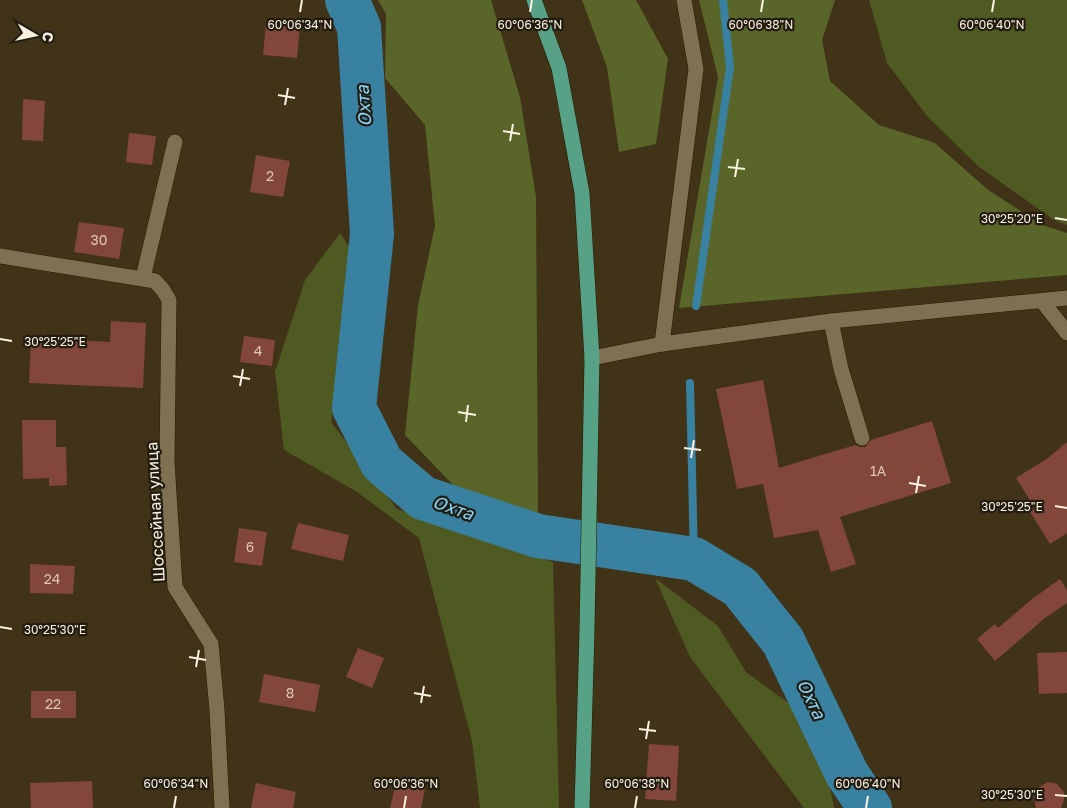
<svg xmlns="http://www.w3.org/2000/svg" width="1067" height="808" viewBox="0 0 1067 808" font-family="'Golos Text',sans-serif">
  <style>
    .green { fill: #4f5a22 }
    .forest { fill: #5a6629 }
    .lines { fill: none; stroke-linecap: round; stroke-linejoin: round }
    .stream { stroke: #3981a0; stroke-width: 8 }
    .river { stroke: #3981a0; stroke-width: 44 }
    .building { fill: #83463a }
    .minor-casing { stroke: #271b00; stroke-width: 16 }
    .major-casing { stroke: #271b00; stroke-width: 16 }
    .minor { stroke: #7f7052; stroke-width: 15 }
    .major { stroke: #57a186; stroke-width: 15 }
    .ticks { fill: none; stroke: #faf1e1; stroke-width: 2 }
    .labels { text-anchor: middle; stroke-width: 4.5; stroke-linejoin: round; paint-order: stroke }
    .number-label { font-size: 14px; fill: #dcc6b7 }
    .street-label { font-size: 16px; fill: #faf1e1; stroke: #221c10 }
    .water-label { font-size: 18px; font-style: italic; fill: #85d3f8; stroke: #221c10 }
    .ticks-label { font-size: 12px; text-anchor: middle; fill: #faf1e1; stroke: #221c10; stroke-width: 4.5; stroke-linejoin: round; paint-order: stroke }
  </style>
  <rect width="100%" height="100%" fill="#413317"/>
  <g class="green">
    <path d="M 869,0 L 1067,0 L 1067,225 L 1054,220 L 978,166 L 927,116 L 887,63 Z"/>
    <path d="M 340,233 L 357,258 L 331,422 L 397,509 L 553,562 L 559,808 L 480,808 L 472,741 L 419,538 L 357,492 L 284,450 L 275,372 L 305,280 Z"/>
    <path d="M 655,578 L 718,626 L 746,672 L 794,707 L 826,766 L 834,808 L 804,808 L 690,657 Z"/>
  </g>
  <g class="forest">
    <path d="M 378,0 L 491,0 L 520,97 L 536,197 L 538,517 L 456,488 L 405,435 L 418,305 L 435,226 L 425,125 L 385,78 L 386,14 Z"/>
    <path d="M 582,0 L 636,0 L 668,59 L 656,144 L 619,152 L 607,67 Z"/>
    <path d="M 699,0 L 835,0 L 822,40 L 830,81 L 879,125 L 935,143 L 987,189 L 1042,225 L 1067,233 L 1067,275 L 679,308 L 718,77 Z"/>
  </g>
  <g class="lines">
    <g class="stream">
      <path d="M 696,306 L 730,67 L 723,0"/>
      <path d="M 690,383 L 694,559"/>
    </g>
    <path class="river" d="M 347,0 L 359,27 L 372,234 L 354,408 L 382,463 L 423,498 L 538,536 L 694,559 L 740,587 L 783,641 L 847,774 L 870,808"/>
  </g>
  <g class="building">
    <path d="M 266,23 L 300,26 L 297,58 L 263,55 Z"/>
    <path d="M 23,99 L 45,101 L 43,141 L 22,140 Z"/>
    <path d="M 129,133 L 156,136 L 152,165 L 126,162 Z"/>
    <path d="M 256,155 L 290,161 L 283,197 L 250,192 Z"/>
    <path d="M 79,222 L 124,228 L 119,259 L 74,252 Z"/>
    <path d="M 111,321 L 146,323 L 143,388 L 29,383 L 31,338 L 110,342 Z"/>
    <path d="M 244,336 L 275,340 L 272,366 L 240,362 Z"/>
    <path d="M 763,380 L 779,468 L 855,445 L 860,447 L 865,447 L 871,440 L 932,421 L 951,483 L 840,517 L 856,564 L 831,572 L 818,530 L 774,538 L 763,484 L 737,489 L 716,389 Z"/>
    <path d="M 22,420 L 56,420 L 56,447 L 66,447 L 67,485 L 49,486 L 49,478 L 23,479 Z"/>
    <path d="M 1067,442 L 1067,533 L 1050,544 L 1030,512 L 1035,508 L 1016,478 L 1048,458 Z"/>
    <path d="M 298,523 L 349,535 L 343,561 L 291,549 Z"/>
    <path d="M 239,528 L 267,532 L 262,566 L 234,562 Z"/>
    <path d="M 30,564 L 75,566 L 73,594 L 30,593 Z"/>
    <path d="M 1060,579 L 1067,590 L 1067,603 L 1045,618 L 995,661 L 977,639 L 995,624 L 998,628 L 1032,599 Z"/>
    <path d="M 358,648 L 384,658 L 372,688 L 346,677 Z"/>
    <path d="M 1067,652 L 1067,693 L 1039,694 L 1037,653 Z"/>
    <path d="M 264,674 L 320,685 L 315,712 L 259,702 Z"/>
    <rect x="31" y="691" width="45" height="27"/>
    <path d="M 649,744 L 679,746 L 676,801 L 645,799 Z"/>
    <path d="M 92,781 L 93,808 L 31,808 L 30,783 Z"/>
    <path d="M 1048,782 L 1057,784 L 1064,792 L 1064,800 L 1061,808 L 1036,808 L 1034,797 L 1039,787 Z"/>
    <path d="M 256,783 L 296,792 L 293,808 L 251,808 Z"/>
    <path d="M 396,783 L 425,789 L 421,808 L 390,808 Z"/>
  </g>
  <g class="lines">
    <g class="minor-casing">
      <g id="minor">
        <path d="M 0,256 L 155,281 L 163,290 L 169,300 L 167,462 L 175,587 L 211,644 L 217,710 L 222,808"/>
        <path d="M 143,278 L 175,142"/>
        <path d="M 1042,301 L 1067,333"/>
        <path d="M 831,321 L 841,369 L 862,438"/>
        <path d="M 662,344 L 696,69 L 684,0"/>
        <path d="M 592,358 L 662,344 L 831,321 L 1067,298"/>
      </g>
    </g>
    <g class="major-casing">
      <path id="major" d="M 534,0 L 559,68 L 582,193 L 592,358 L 587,630 L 582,808"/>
    </g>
    <use href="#minor" class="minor"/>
    <use href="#major" class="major"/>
  </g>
  <path class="ticks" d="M 300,12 L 302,0M 530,12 L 532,0M 761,12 L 763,0M 992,12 L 994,0M 278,95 L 295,98M 285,105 L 288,88M 503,131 L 520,134M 510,141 L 513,124M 728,167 L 745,169M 735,177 L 738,159M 1055,218 L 1067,220M 0,339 L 12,341M 233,376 L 250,379M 240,386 L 243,369M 458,412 L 476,415M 466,422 L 468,405M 684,448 L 701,450M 691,458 L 694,440M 909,483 L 926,486M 916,493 L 919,476M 1055,506 L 1067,508M 0,627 L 12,629M 189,657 L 206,660M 196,667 L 199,650M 414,693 L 431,696M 421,703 L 424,686M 639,729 L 656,731M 646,739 L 649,721M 1055,795 L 1067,796M 174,808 L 176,796M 404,808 L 406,796M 635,808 L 637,796M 866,808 L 868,796"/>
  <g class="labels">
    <g class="number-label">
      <text x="270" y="181">2</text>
      <text x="99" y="245">30</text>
      <text x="258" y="356">4</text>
      <text x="878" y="476">1А</text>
      <text x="250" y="552">6</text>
      <text x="52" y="584">24</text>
      <text x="290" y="698">8</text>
      <text x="53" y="709">22</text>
    </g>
    <g class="street-label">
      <text transform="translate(155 512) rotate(-93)" y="6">Шоссейная улица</text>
    </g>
    <g class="water-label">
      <text transform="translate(364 106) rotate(-94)" y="6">Охта</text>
      <text transform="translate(453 508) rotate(19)" y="6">Охта</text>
      <text transform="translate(811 699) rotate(64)" y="6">Охта</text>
    </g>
  </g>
  <g class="ticks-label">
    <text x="300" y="29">60°06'34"N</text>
    <text x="530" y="29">60°06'36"N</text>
    <text x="761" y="29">60°06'38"N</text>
    <text x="992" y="29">60°06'40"N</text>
    <text x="1012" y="223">30°25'20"E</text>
    <text x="55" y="346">30°25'25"E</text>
    <text x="1012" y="511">30°25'25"E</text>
    <text x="55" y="634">30°25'30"E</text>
    <text x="176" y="788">60°06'34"N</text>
    <text x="406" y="788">60°06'36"N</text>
    <text x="637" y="788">60°06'38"N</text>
    <text x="868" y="788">60°06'40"N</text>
    <text x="1012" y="799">30°25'30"E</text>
  </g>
  <g transform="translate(35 35) rotate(99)" stroke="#221c10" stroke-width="4" paint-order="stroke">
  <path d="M0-4L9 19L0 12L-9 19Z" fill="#faf1e1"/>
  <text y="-8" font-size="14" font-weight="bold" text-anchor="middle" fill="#faf1e1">С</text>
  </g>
</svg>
